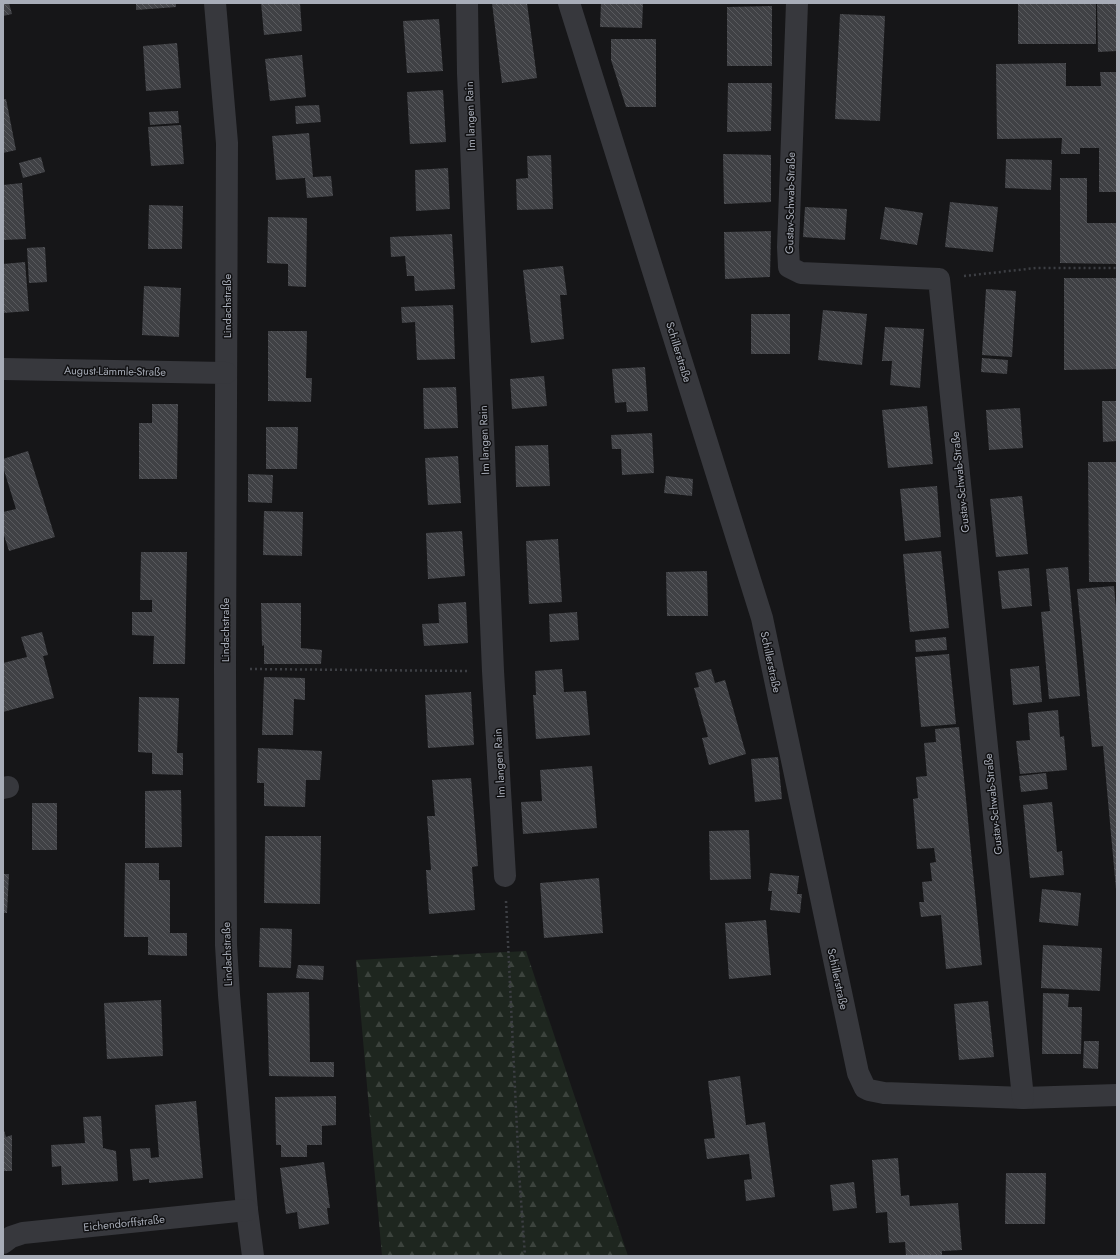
<svg xmlns="http://www.w3.org/2000/svg" width="1120" height="1259" viewBox="0 0 1120 1259" font-family="Jost,sans-serif">
  <style>
    .forest { fill: url(#forest-firs) }
    .building { fill: url(#building-back-hatch) }
    .lines { fill: none; stroke-linecap: round; stroke-linejoin: round }
    .path { stroke: #3d3f44; stroke-width: 2.5; stroke-dasharray: 2 3; stroke-linecap: butt }
    .street { stroke: #37383d; stroke-width: 22 }
    .labels { text-anchor: middle; stroke-width: 3; stroke-linejoin: round; paint-order: stroke }
    .street-label { font-size: 11px; fill: #a8adb8; stroke: #111113 }
  </style>
  <defs>
    <pattern id="forest-firs" width="22" height="20" patternUnits="userSpaceOnUse"><rect width="22" height="20" fill="#1e261f"/><path d="M5 1l3.5 6h-7zM16 11l3.5 6h-7z" fill="#3c433d"/></pattern>
    <pattern id="building-back-hatch" width="6" height="6" patternUnits="userSpaceOnUse"><rect width="6" height="6" fill="#404145"/><path d="M-1 5l2 2M0 0l6 6M5-1l2 2" fill="none" stroke="#595a5e"/></pattern>
  </defs>
  <rect width="100%" height="100%" fill="#161618"/>
  <path class="forest" d="M 526,951 L 628,1256 L 382,1256 L 356,960 Z"/>
  <g class="building">
    <path d="M 3,3 L 9,3 L 12,14 L 3,16 Z"/>
    <path d="M 136,3 L 176,3 L 176,7 L 136,10 Z"/>
    <path d="M 261,3 L 300,3 L 302,31 L 264,35 Z"/>
    <path d="M 492,3 L 527,3 L 537,78 L 502,83 Z"/>
    <path d="M 601,3 L 643,3 L 642,28 L 600,27 Z"/>
    <rect x="1018" y="3" width="78" height="41"/>
    <path d="M 1097,3 L 1117,3 L 1117,51 L 1098,52 Z"/>
    <path d="M 772,6 L 772,66 L 727,66 L 727,7 Z"/>
    <path d="M 840,14 L 885,16 L 880,121 L 835,119 Z"/>
    <path d="M 439,19 L 443,71 L 407,73 L 403,21 Z"/>
    <path d="M 611,39 L 656,39 L 656,107 L 626,107 L 611,60 Z"/>
    <path d="M 177,43 L 181,88 L 146,91 L 143,46 Z"/>
    <path d="M 302,55 L 306,97 L 270,101 L 265,59 Z"/>
    <path d="M 1066,63 L 1066,86 L 1101,86 L 1100,72 L 1117,72 L 1117,192 L 1099,192 L 1099,148 L 1080,148 L 1080,154 L 1061,154 L 1062,138 L 997,139 L 996,64 Z"/>
    <path d="M 728,83 L 772,83 L 771,131 L 727,132 Z"/>
    <path d="M 443,90 L 446,142 L 410,144 L 407,92 Z"/>
    <path d="M 3,99 L 6,99 L 16,150 L 3,153 Z"/>
    <path d="M 319,105 L 321,122 L 296,124 L 295,106 Z"/>
    <path d="M 178,111 L 179,123 L 150,125 L 149,112 Z"/>
    <path d="M 181,125 L 184,164 L 151,166 L 148,127 Z"/>
    <path d="M 309,133 L 313,177 L 331,176 L 333,196 L 307,198 L 305,178 L 276,180 L 272,136 Z"/>
    <path d="M 723,154 L 771,155 L 771,202 L 724,204 Z"/>
    <path d="M 551,155 L 553,209 L 517,210 L 516,179 L 528,178 L 527,156 Z"/>
    <path d="M 41,157 L 45,172 L 23,178 L 19,163 Z"/>
    <path d="M 1006,159 L 1052,160 L 1051,190 L 1005,188 Z"/>
    <path d="M 448,168 L 450,209 L 416,211 L 415,170 Z"/>
    <path d="M 1060,178 L 1087,178 L 1087,223 L 1117,223 L 1117,264 L 1060,263 Z"/>
    <path d="M 22,183 L 26,239 L 3,240 L 3,185 Z"/>
    <path d="M 950,202 L 998,207 L 993,252 L 945,247 Z"/>
    <path d="M 149,205 L 183,206 L 182,249 L 148,249 Z"/>
    <path d="M 805,207 L 847,209 L 845,240 L 803,237 Z"/>
    <path d="M 885,207 L 923,213 L 917,245 L 880,239 Z"/>
    <path d="M 268,217 L 307,218 L 306,287 L 288,286 L 288,264 L 267,263 Z"/>
    <path d="M 771,231 L 770,277 L 725,279 L 724,232 Z"/>
    <path d="M 452,234 L 455,289 L 415,291 L 414,276 L 407,276 L 405,256 L 391,257 L 390,237 Z"/>
    <path d="M 45,247 L 47,282 L 29,283 L 27,248 Z"/>
    <path d="M 25,262 L 29,311 L 3,313 L 3,264 Z"/>
    <path d="M 563,266 L 567,295 L 560,295 L 564,339 L 531,343 L 523,270 Z"/>
    <path d="M 1064,278 L 1117,278 L 1117,369 L 1064,370 Z"/>
    <path d="M 144,286 L 181,288 L 179,337 L 142,335 Z"/>
    <path d="M 986,289 L 1016,291 L 1012,357 L 982,355 Z"/>
    <path d="M 453,305 L 455,359 L 417,360 L 415,322 L 402,323 L 401,307 Z"/>
    <path d="M 823,310 L 867,314 L 862,365 L 818,360 Z"/>
    <rect x="751" y="314" width="39" height="40"/>
    <path d="M 885,327 L 924,329 L 920,388 L 890,385 L 892,361 L 882,361 Z"/>
    <path d="M 268,331 L 307,331 L 306,378 L 312,378 L 311,402 L 268,401 Z"/>
    <path d="M 982,358 L 1008,360 L 1007,374 L 981,372 Z"/>
    <path d="M 645,367 L 648,411 L 627,412 L 626,402 L 615,403 L 612,369 Z"/>
    <path d="M 544,376 L 547,406 L 512,409 L 510,379 Z"/>
    <path d="M 456,387 L 458,428 L 424,429 L 423,388 Z"/>
    <path d="M 1102,401 L 1117,401 L 1117,441 L 1103,442 Z"/>
    <path d="M 152,404 L 178,404 L 177,479 L 139,479 L 139,423 L 152,423 Z"/>
    <path d="M 927,406 L 933,464 L 888,468 L 882,410 Z"/>
    <path d="M 1020,408 L 1023,448 L 989,450 L 986,410 Z"/>
    <path d="M 266,427 L 298,427 L 297,469 L 266,469 Z"/>
    <path d="M 652,433 L 654,473 L 622,475 L 621,449 L 612,449 L 611,435 Z"/>
    <path d="M 548,445 L 550,486 L 516,487 L 515,446 Z"/>
    <path d="M 28,451 L 55,537 L 9,551 L 3,532 L 3,512 L 16,509 L 3,467 L 3,459 Z"/>
    <path d="M 458,456 L 461,503 L 428,505 L 425,458 Z"/>
    <path d="M 1088,462 L 1117,462 L 1117,582 L 1089,582 Z"/>
    <path d="M 248,474 L 273,475 L 272,503 L 248,502 Z"/>
    <path d="M 666,476 L 693,479 L 692,496 L 664,493 Z"/>
    <path d="M 937,486 L 941,537 L 905,541 L 900,489 Z"/>
    <path d="M 1022,496 L 1028,554 L 996,557 L 990,499 Z"/>
    <path d="M 264,511 L 303,512 L 302,556 L 263,555 Z"/>
    <path d="M 462,531 L 465,576 L 428,579 L 426,533 Z"/>
    <path d="M 558,539 L 562,602 L 529,604 L 526,541 Z"/>
    <path d="M 941,551 L 949,628 L 910,632 L 903,554 Z"/>
    <path d="M 141,552 L 187,552 L 185,664 L 153,664 L 154,636 L 132,635 L 132,612 L 152,612 L 152,600 L 140,600 Z"/>
    <path d="M 1068,567 L 1080,696 L 1049,699 L 1041,612 L 1050,611 L 1046,569 Z"/>
    <path d="M 1029,568 L 1032,606 L 1002,609 L 998,571 Z"/>
    <path d="M 707,571 L 708,616 L 667,616 L 666,572 Z"/>
    <path d="M 1114,586 L 1117,619 L 1117,889 L 1116,889 L 1103,746 L 1092,747 L 1077,589 Z"/>
    <path d="M 466,602 L 468,643 L 424,646 L 422,624 L 439,623 L 438,604 Z"/>
    <path d="M 261,603 L 301,603 L 301,648 L 322,650 L 321,664 L 264,664 L 264,645 L 262,646 Z"/>
    <path d="M 577,612 L 579,640 L 550,642 L 549,614 Z"/>
    <path d="M 42,632 L 48,655 L 43,656 L 54,698 L 3,712 L 3,663 L 27,657 L 21,637 Z"/>
    <path d="M 946,637 L 947,650 L 916,652 L 915,640 Z"/>
    <path d="M 949,654 L 956,724 L 921,727 L 915,657 Z"/>
    <path d="M 1039,666 L 1042,702 L 1013,705 L 1010,669 Z"/>
    <path d="M 562,669 L 564,692 L 586,691 L 590,735 L 536,739 L 533,695 L 536,695 L 535,671 Z"/>
    <path d="M 711,669 L 715,683 L 725,680 L 746,754 L 709,765 L 702,738 L 708,737 L 694,688 L 699,687 L 695,673 Z"/>
    <path d="M 264,677 L 305,678 L 305,700 L 294,699 L 293,735 L 262,735 Z"/>
    <path d="M 471,692 L 474,745 L 428,748 L 425,695 Z"/>
    <path d="M 139,697 L 179,698 L 177,753 L 183,753 L 183,775 L 152,774 L 152,753 L 138,752 Z"/>
    <path d="M 1058,710 L 1060,737 L 1064,736 L 1067,770 L 1020,774 L 1016,741 L 1030,740 L 1028,713 Z"/>
    <path d="M 959,727 L 982,965 L 946,969 L 941,915 L 921,917 L 919,902 L 924,902 L 922,882 L 932,881 L 930,863 L 936,862 L 934,848 L 917,849 L 913,799 L 918,798 L 916,777 L 927,776 L 924,743 L 936,742 L 935,729 Z"/>
    <path d="M 258,748 L 322,751 L 320,780 L 306,780 L 305,807 L 264,806 L 264,783 L 257,783 Z"/>
    <path d="M 778,757 L 782,799 L 755,802 L 751,759 Z"/>
    <path d="M 592,766 L 597,828 L 523,834 L 521,802 L 542,801 L 540,770 Z"/>
    <path d="M 1046,773 L 1048,789 L 1021,792 L 1019,776 Z"/>
    <path d="M 471,778 L 478,866 L 472,867 L 475,910 L 429,914 L 426,870 L 431,870 L 427,816 L 435,816 L 432,780 Z"/>
    <path d="M 181,790 L 182,847 L 145,848 L 145,791 Z"/>
    <path d="M 1052,802 L 1057,852 L 1062,851 L 1064,875 L 1030,878 L 1023,805 Z"/>
    <rect x="32" y="803" width="25" height="47"/>
    <path d="M 749,830 L 751,879 L 710,880 L 709,831 Z"/>
    <path d="M 265,836 L 321,836 L 320,904 L 264,903 Z"/>
    <path d="M 125,863 L 159,863 L 159,880 L 170,880 L 170,933 L 187,933 L 187,956 L 148,955 L 148,937 L 124,937 Z"/>
    <path d="M 770,873 L 799,876 L 797,894 L 802,894 L 800,913 L 770,910 L 772,891 L 768,891 Z"/>
    <path d="M 3,874 L 9,874 L 7,913 L 3,913 Z"/>
    <path d="M 599,878 L 603,933 L 544,938 L 540,883 Z"/>
    <path d="M 1042,889 L 1081,893 L 1078,926 L 1039,922 Z"/>
    <path d="M 766,920 L 771,975 L 729,979 L 725,923 Z"/>
    <path d="M 260,928 L 292,929 L 291,968 L 259,967 Z"/>
    <path d="M 1043,945 L 1102,948 L 1100,991 L 1041,988 Z"/>
    <path d="M 298,965 L 324,966 L 323,980 L 296,978 Z"/>
    <path d="M 309,992 L 310,1062 L 334,1062 L 334,1077 L 269,1076 L 267,993 Z"/>
    <path d="M 1043,993 L 1069,994 L 1068,1007 L 1082,1007 L 1081,1054 L 1042,1054 Z"/>
    <path d="M 161,1000 L 163,1056 L 107,1059 L 104,1003 Z"/>
    <path d="M 988,1001 L 994,1057 L 959,1060 L 954,1004 Z"/>
    <path d="M 1084,1041 L 1099,1041 L 1098,1069 L 1083,1068 Z"/>
    <path d="M 740,1076 L 746,1125 L 765,1122 L 775,1197 L 746,1201 L 744,1180 L 752,1179 L 749,1154 L 707,1159 L 704,1139 L 715,1138 L 708,1081 Z"/>
    <path d="M 336,1096 L 336,1125 L 322,1126 L 322,1145 L 307,1145 L 307,1157 L 281,1157 L 281,1145 L 276,1145 L 275,1097 Z"/>
    <path d="M 196,1101 L 203,1178 L 149,1183 L 149,1179 L 133,1181 L 130,1149 L 150,1148 L 151,1158 L 159,1157 L 155,1105 Z"/>
    <path d="M 101,1116 L 103,1148 L 116,1151 L 118,1181 L 62,1185 L 61,1166 L 52,1167 L 51,1145 L 85,1143 L 83,1117 Z"/>
    <path d="M 3,1127 L 6,1137 L 12,1135 L 12,1171 L 3,1171 Z"/>
    <path d="M 898,1158 L 901,1196 L 909,1195 L 910,1206 L 958,1203 L 962,1250 L 942,1251 L 942,1256 L 906,1256 L 905,1242 L 889,1243 L 887,1212 L 876,1213 L 872,1160 Z"/>
    <path d="M 324,1162 L 330,1208 L 327,1208 L 329,1224 L 299,1229 L 297,1212 L 286,1214 L 280,1168 Z"/>
    <path d="M 1006,1173 L 1046,1173 L 1045,1224 L 1005,1224 Z"/>
    <path d="M 854,1182 L 857,1208 L 833,1211 L 830,1185 Z"/>
  </g>
  <g class="lines">
    <g class="path">
      <path d="M 964,276 L 1036,268 L 1117,268"/>
      <path d="M 250,669 L 469,671"/>
      <path d="M 506,901 L 519,1172 L 525,1256"/>
    </g>
    <g class="street">
      <path d="M 215,3 L 227,143 L 225,669 L 226,945 L 229,995 L 247,1210 L 253,1256"/>
      <path d="M 467,3 L 468,73 L 493,671 L 505,876"/>
      <path d="M 569,3 L 762,618 L 858,1073 L 865,1088 L 869,1090 L 884,1093 L 1023,1098 L 1117,1095"/>
      <path d="M 797,3 L 788,247 L 789,267 L 801,273 L 939,279 L 1023,1098"/>
      <path d="M 3,369 L 226,373"/>
      <path d="M 3,788 L 8,787"/>
      <path d="M 3,1243 L 11,1237 L 23,1233 L 247,1210"/>
    </g>
  </g>
  <g class="labels">
    <g class="street-label">
      <text transform="translate(470 116) rotate(-92)" y="4">Im langen Rain</text>
      <text transform="translate(790 203) rotate(-89)" y="4">Gustav-Schwab-Straße</text>
      <text transform="translate(227 306) rotate(-90)" y="4">Lindachstraße</text>
      <text transform="translate(679 352) rotate(73)" y="4">Schillerstraße</text>
      <text transform="translate(115 371) rotate(1)" y="4">August-Lämmle-Straße</text>
      <text transform="translate(484 440) rotate(-92)" y="4">Im langen Rain</text>
      <text transform="translate(960 482) rotate(-96)" y="4">Gustav-Schwab-Straße</text>
      <text transform="translate(225 630) rotate(-90)" y="4">Lindachstraße</text>
      <text transform="translate(771 662) rotate(78)" y="4">Schillerstraße</text>
      <text transform="translate(499 763) rotate(-93)" y="4">Im langen Rain</text>
      <text transform="translate(993 804) rotate(-96)" y="4">Gustav-Schwab-Straße</text>
      <text transform="translate(227 954) rotate(-92)" y="4">Lindachstraße</text>
      <text transform="translate(838 979) rotate(78)" y="4">Schillerstraße</text>
      <text transform="translate(124 1223) rotate(-6)" y="4">Eichendorffstraße</text>
    </g>
  </g>
  <rect width="1120" height="1259" fill="none" stroke="#a8adb8" stroke-width="8"/>
</svg>
